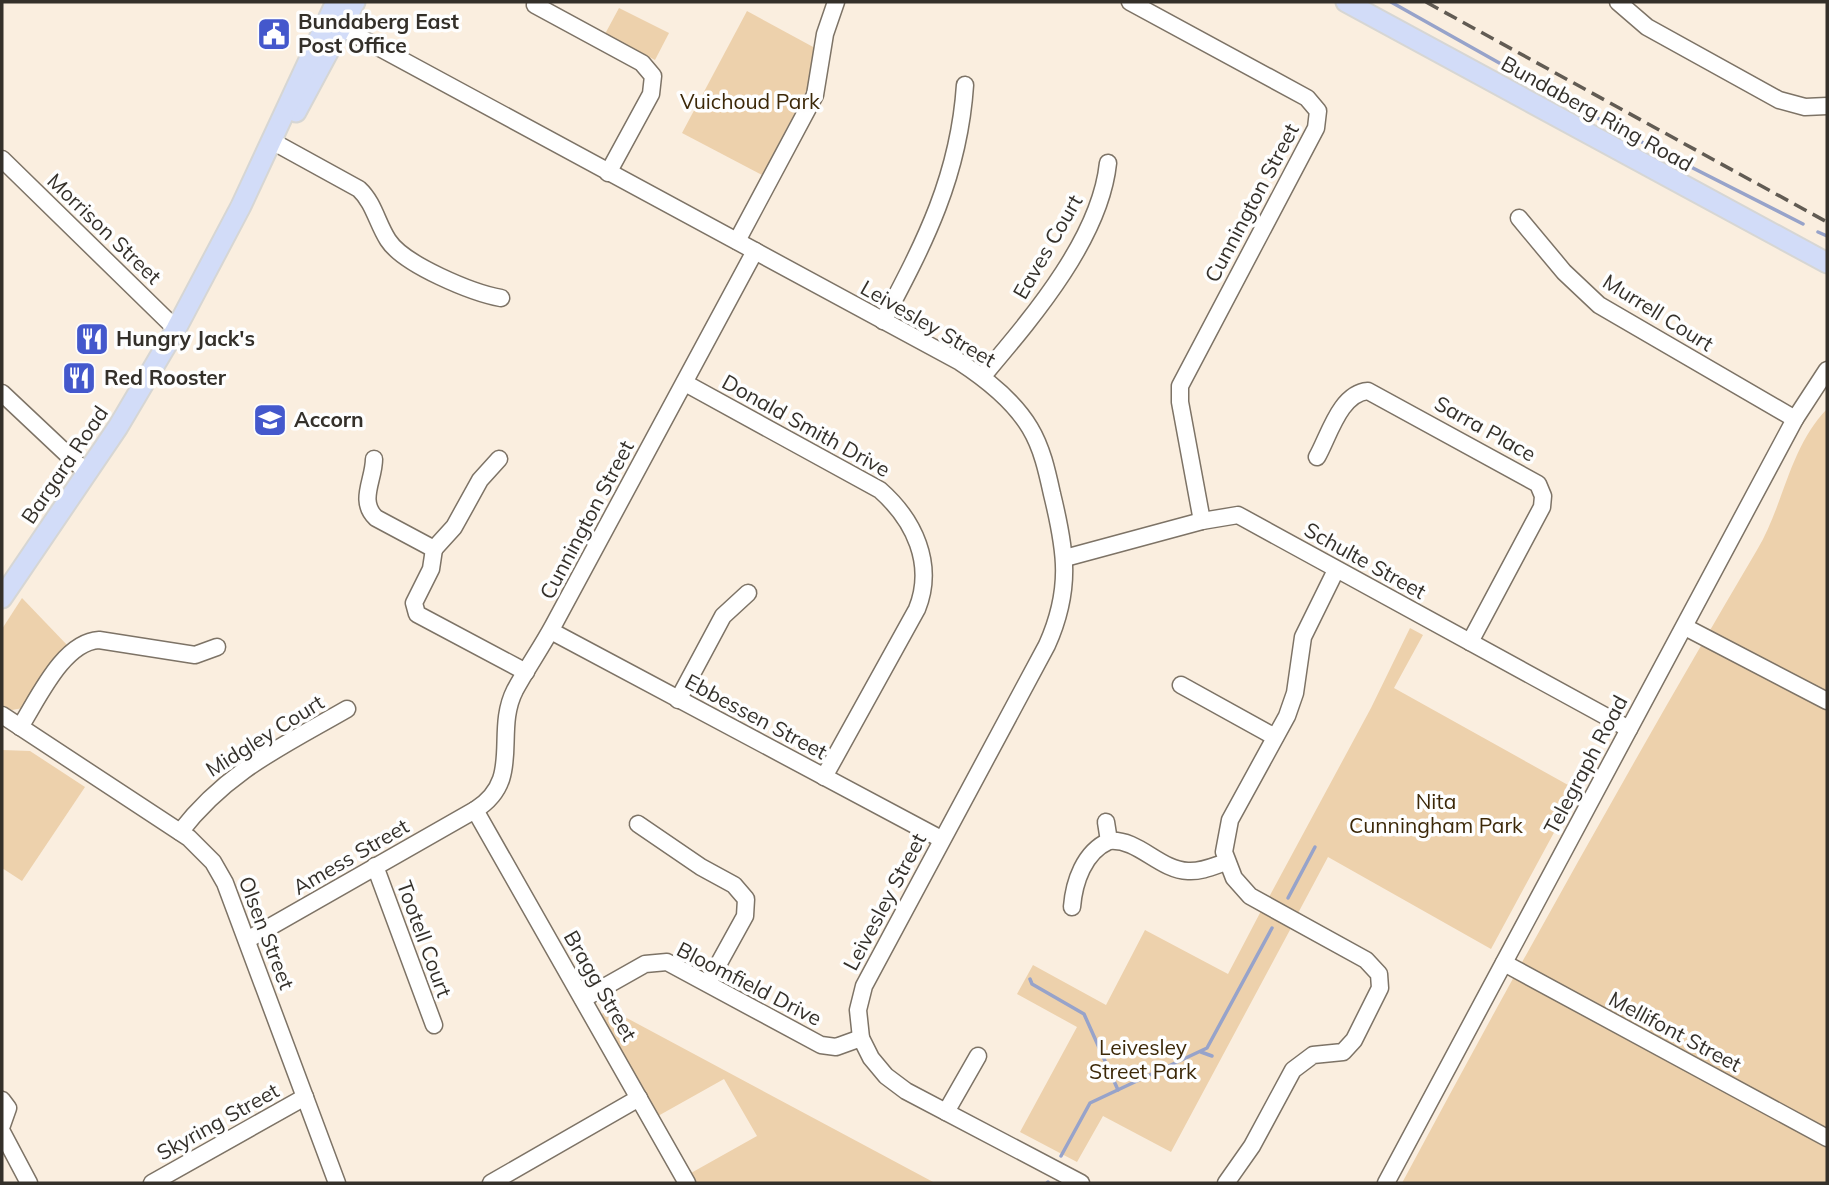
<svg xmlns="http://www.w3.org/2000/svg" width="1829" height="1185" viewBox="0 0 1829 1185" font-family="Mulish,sans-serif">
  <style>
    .green { fill: #edd1ac }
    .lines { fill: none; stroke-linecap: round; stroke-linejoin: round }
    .stream { stroke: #97a3ca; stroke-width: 3.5 }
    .minor-casing { stroke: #7d7366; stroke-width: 19 }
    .major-casing { stroke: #d6d6d4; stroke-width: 23 }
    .minor { stroke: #fff; stroke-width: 16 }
    .major { stroke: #d2dcf8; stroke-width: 19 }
    .rail { stroke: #615b53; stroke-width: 3.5; stroke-dasharray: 14 7; stroke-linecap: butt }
    .labels { text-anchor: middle; stroke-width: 7; stroke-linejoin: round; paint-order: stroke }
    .poi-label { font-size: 21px; font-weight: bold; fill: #34302a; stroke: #fefefe; text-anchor: start }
    .park-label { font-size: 21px; fill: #3c2808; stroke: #fefefe }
    .street-label { font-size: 21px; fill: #34302a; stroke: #fefefe }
  </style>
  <rect width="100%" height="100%" fill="#faeedf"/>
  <g class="green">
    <path d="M 619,8 L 669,33 L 655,60 L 605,34 Z"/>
    <path d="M 747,11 L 815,48 L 811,82 L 762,175 L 682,133 Z"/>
    <path d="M 1827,409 L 1827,1183 L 1402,1183 C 1516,970 1634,759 1757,550 C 1784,505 1789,448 1827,409 Z"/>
    <path d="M 22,598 L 68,646 L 23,708 L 12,710 L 2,705 L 2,629 Z"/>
    <path d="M 1410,628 L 1423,635 L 1394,688 L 1577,790 L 1491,949 L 1328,857 L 1297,915 L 1268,899 L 1371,708 Z"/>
    <path d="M 2,750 L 30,751 L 85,787 L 22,881 L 2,868 Z"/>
    <path d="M 1261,911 L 1291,928 L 1171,1152 L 1103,1116 L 1077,1162 L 1020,1132 L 1077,1027 L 1017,994 L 1033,965 L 1106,1005 L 1145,930 L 1228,974 Z"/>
    <path d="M 610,1009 L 935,1183 L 697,1183 L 691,1173 L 757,1136 L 724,1079 L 658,1116 L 600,1015 Z"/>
  </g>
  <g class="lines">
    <g class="stream">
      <path d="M 1391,2 L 1622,132 L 1803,224"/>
      <path d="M 1818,232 L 1827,236"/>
      <path d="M 1288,898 L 1315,847"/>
      <path d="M 1030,979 L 1032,984 L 1084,1014 L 1118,1090"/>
      <path d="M 1201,1052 L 1212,1056"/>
      <path d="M 1061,1156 L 1090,1103 L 1207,1048 L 1272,928"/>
      <path d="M 1047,1183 L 1048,1182"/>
    </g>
    <g class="minor-casing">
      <g id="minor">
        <path d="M 1130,2 L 1307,98 L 1318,111 L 1316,128 L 1180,386 L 1180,402 L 1202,521"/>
        <path d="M 1618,2 L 1647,27 L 1779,100 L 1805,107 L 1827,106"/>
        <path d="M 535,5 L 642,63 L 653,76 L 651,94 L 608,173"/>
        <path d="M 341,27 L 960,362 C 986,379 1014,401 1030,428 C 1042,448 1047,471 1052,494 C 1066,551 1072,589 1047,645 L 864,986 L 858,1010 L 861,1038 L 871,1058 L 886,1076 L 906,1091 L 1081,1183"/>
        <path d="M 279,145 L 359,189 C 374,203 377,223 388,240 C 404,265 473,293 501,298"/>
        <path d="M 2,159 L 176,329"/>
        <path d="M 1519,218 L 1564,272 L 1599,305 L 1795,419"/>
        <path d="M 737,241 L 815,95 L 825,34 L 836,2"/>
        <path d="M 883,321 C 925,242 959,176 965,85"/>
        <path d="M 982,377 C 1030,320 1100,240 1108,163"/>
        <path d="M 685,383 L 880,490 C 914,520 935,564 917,609 L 824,777"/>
        <path d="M 2,393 L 87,473"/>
        <path d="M 1317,457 C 1329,436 1340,393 1368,391 L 1538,484 L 1543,496 L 1542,507 L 1470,642"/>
        <path d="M 374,459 C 374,480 358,501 376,518 L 434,549"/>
        <path d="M 434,549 L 431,569 L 414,603 L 417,614 L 526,672"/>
        <path d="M 434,549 L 454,527 L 480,480 L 499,459"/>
        <path d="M 1065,558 L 1202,521 L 1238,515 L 1629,729"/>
        <path d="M 1685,627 L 1827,701"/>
        <path d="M 551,631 L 941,839"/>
        <path d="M 1181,685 L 1275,737"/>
        <path d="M 678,700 L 723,616 L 748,593"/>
        <path d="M 2,715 L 189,838 L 213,862 L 225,883 L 337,1183"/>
        <path d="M 20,727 C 38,699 63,642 99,640 L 195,655 L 217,647"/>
        <path d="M 475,810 L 687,1183"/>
        <path d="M 1106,822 L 1109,841"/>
        <path d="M 638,824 L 701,867 L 734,885 L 746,899 L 745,916 L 708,983"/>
        <path d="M 180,832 C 227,771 281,747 347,709"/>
        <path d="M 375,866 L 434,1025"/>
        <path d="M 1072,907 C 1074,882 1084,852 1109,841 C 1138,838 1159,870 1188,871 C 1201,872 1214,866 1226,862"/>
        <path d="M 247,940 L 475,810 C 524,780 493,733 515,690 C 527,668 541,648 553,626 C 621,501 688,376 755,251"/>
        <path d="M 1504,963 L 1827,1138"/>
        <path d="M 583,999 L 645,964 L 667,962 L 821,1045 L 836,1047 L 861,1038"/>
        <path d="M 2,1100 L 8,1108 L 2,1125"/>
        <path d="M 946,1112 L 978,1056"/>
        <path d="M 2,1132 L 29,1183"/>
        <path d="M 152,1183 L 305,1097"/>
        <path d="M 491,1183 L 639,1098"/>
        <path d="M 1226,1183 L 1252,1146 L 1293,1070 L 1313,1055 L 1343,1052 L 1354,1040 L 1380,988 L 1379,974 L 1366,960 L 1250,896 L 1234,878 L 1224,852 L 1230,820 L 1287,716 L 1295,693 L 1303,637 L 1336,570"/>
        <path d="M 1386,1183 L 1795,419 L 1827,370"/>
      </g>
    </g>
    <g class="major-casing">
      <g id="major">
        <path d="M 1346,2 L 1827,263"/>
        <path d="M 296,112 L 355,2"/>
        <path d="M 2,598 L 118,427 L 176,329 L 241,206 L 336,2"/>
      </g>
    </g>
    <use href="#minor" class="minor"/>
    <use href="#major" class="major"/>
    <path class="rail" d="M 1426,2 L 1827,222"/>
  </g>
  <defs>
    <g id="civic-square" transform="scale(1.75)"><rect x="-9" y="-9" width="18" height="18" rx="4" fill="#4458cc" stroke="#fefefe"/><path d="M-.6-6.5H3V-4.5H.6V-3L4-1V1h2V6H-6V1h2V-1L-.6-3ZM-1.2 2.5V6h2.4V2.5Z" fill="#fff"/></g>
    <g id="restaurant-square" transform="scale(1.75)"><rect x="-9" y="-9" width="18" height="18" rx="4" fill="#4458cc" stroke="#fefefe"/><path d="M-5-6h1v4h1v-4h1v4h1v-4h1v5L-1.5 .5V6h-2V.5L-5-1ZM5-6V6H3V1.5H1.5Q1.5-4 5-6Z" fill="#fff"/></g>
    <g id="school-square" transform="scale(1.75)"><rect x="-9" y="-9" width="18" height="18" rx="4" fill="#4458cc" stroke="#fefefe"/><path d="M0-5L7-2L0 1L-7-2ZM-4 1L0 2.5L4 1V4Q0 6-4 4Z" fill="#fff"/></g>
  </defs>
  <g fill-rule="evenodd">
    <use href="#civic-square" x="274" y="34"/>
    <use href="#restaurant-square" x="92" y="339"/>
    <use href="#restaurant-square" x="79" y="378"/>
    <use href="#school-square" x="270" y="420"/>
  </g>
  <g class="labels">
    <g class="poi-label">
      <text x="298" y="29">Bundaberg East<tspan x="298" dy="24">Post Office</tspan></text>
      <text x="116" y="346">Hungry Jack's</text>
      <text x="104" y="385">Red Rooster</text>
      <text x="294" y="427">Accorn</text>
    </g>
    <g class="park-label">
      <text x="750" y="109">Vuichoud Park</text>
      <text x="1436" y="809">Nita<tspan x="1436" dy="24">Cunningham Park</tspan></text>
      <text x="1143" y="1055">Leivesley<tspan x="1143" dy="24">Street Park</tspan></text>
    </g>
    <g class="street-label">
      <text transform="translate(1597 114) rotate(29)" y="7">Bundaberg Ring Road</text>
      <text transform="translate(1252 203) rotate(-62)" y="7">Cunnington Street</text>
      <text transform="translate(104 229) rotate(44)" y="7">Morrison Street</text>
      <text transform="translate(1048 247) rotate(-60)" y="7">Eaves Court</text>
      <text transform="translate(1658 313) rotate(32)" y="7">Murrell Court</text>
      <text transform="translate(928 324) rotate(30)" y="7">Leivesley Street</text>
      <text transform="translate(806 426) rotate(29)" y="7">Donald Smith Drive</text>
      <text transform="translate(1485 429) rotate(29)" y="7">Sarra Place</text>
      <text transform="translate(65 465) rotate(-56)" y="7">Bargara Road</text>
      <text transform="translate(587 520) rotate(-62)" y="7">Cunnington Street</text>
      <text transform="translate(1365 561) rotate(29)" y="7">Schulte Street</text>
      <text transform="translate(756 717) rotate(28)" y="7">Ebbessen Street</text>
      <text transform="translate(265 736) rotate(-32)" y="7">Midgley Court</text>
      <text transform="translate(1586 765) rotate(-62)" y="7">Telegraph Road</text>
      <text transform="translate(351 857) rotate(-30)" y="7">Amess Street</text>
      <text transform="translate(885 902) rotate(-62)" y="7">Leivesley Street</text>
      <text transform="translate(266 933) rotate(69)" y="7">Olsen Street</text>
      <text transform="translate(424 939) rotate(70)" y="7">Tootell Court</text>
      <text transform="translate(749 984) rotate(27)" y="7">Bloomfield Drive</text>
      <text transform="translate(600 986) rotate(60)" y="7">Bragg Street</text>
      <text transform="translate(1675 1032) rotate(28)" y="7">Mellifont Street</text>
      <text transform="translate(218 1122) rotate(-29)" y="7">Skyring Street</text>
    </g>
  </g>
  <rect width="1829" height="1185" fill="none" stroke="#34302a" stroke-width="7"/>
</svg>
